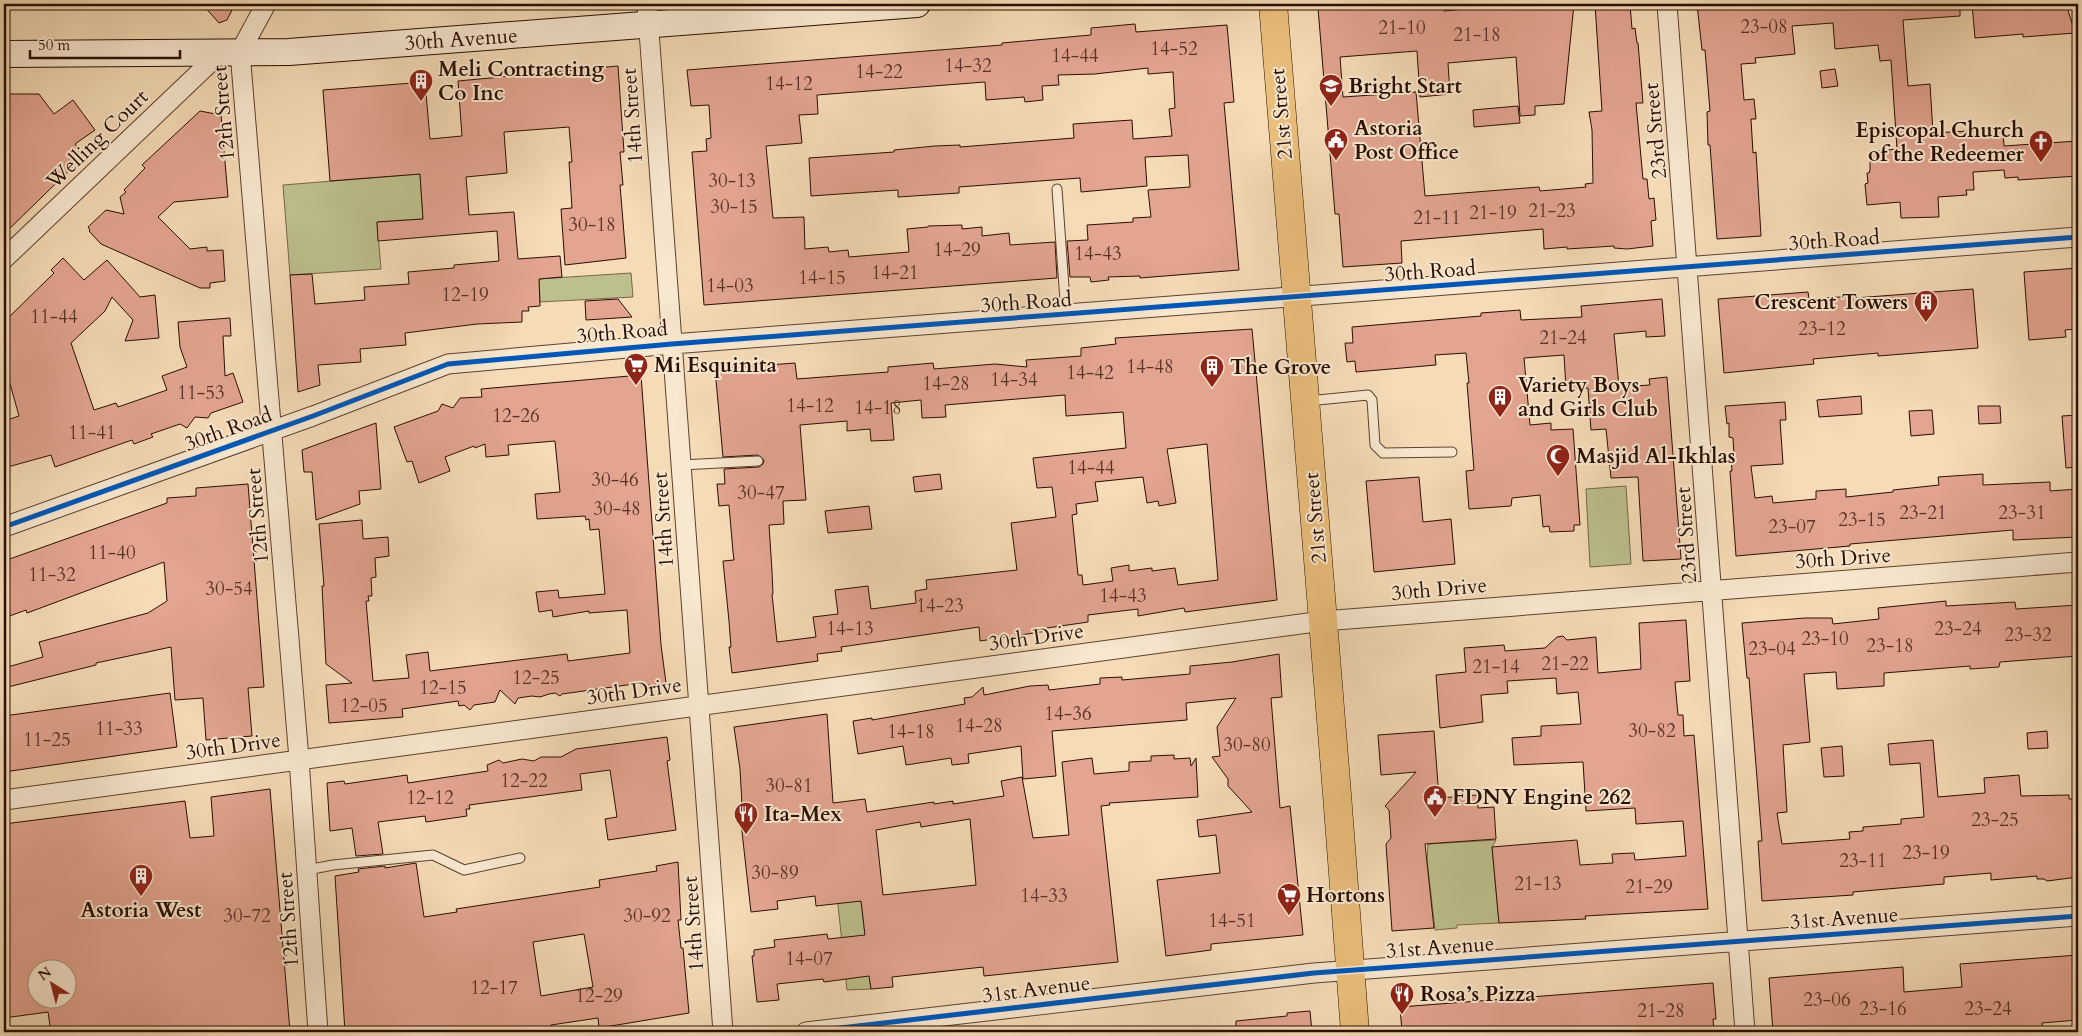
<svg xmlns="http://www.w3.org/2000/svg" width="2082" height="1036" font-family="Cardo,serif">
<style>
.green{fill:#bdc08d;stroke:#746748}
.building{fill:#e3a490;stroke:#2a0e02;fill-rule:evenodd}
.lines{fill:none;stroke-linecap:round;stroke-linejoin:round}
.lane-casing{stroke:#5d412f;stroke-width:11}
.street-casing{stroke:#5d412f;stroke-width:21}
.secondary-casing{stroke:#2a0e02;stroke-width:28}
.primary-casing{stroke:#2a0e02;stroke-width:29}
.lane{stroke:#f8e8d0;stroke-width:9}
.street{stroke:#f8e8d0;stroke-width:19}
.secondary{stroke:#f8e8d0;stroke-width:26}
.primary{stroke:#eabe7b;stroke-width:28}
.cycleway-casing{stroke:#f8e8d0;stroke-width:8}
.cycleway{stroke:#0057b8;stroke-width:5}
.labels{text-anchor:middle;stroke-width:4;stroke-linejoin:round;paint-order:stroke}
.number-label{font-size:19px;fill:#583426}
.street-label{font-size:21px;fill:#2a0e02;stroke:#f8e8d0}
.poi-label{font-size:21px;font-weight:bold;fill:#2a0e02;stroke:#f8e8d0;text-anchor:start}
</style>
<rect width="100%" height="100%" fill="#f5dbb6"/>
<filter id="stains"><feTurbulence type="fractalNoise" baseFrequency=".004" numOctaves="4"/><feColorMatrix values="0 0 0 0 .2 0 0 0 0 .09 0 0 0 0 .02 0 0 0 .5 -.17"/></filter>
<radialGradient id="worn" r=".72"><stop offset=".6" stop-color="#630" stop-opacity="0"/><stop offset="1" stop-color="#630" stop-opacity=".3"/></radialGradient>
<path class="green" d="M420,174L423,219L377,222L381,269L290,275L283,185Z
M631,273L633,297L540,302L539,279Z
M1626,486L1631,564L1590,567L1586,489Z
M1496,840L1492,847L1499,923L1457,925V928L1435,930L1427,860L1428,844Z
M856,856L871,989L847,990L833,858Z"/>
<path class="building" d="M202,4H235L227,20L219,23Z
M1371,4H1409V6L1443,4L1444,11L1512,4H1574L1564,104L1535,106V115L1520,116L1516,57L1448,63L1450,94L1420,97L1417,51L1340,57L1343,97L1416,92L1425,196L1539,187L1540,191L1586,187L1585,184L1593,183L1592,130L1589,112L1602,111L1595,4H1630L1632,29L1635,28L1637,43H1638L1643,103H1636L1643,179H1647L1649,199L1654,198L1656,220L1651,221L1653,246L1627,249L1614,248V246L1567,249V247L1544,249L1543,229L1401,241L1402,263L1343,267L1339,214H1335L1318,8Z
M1697,4H1960V16L1903,20L1908,86L1930,84L1933,133L2003,129L2004,146L2078,141V176L2018,180V177L2005,178L2004,170L1973,172L1974,190H1966L1967,195L1938,197L1939,217L1901,218L1900,202L1867,205L1865,184L1868,183L1867,173H1869L1870,170V152L1897,149L1891,60L1880,61L1878,45L1835,49L1833,23L1792,26L1795,54L1755,58L1756,63L1741,64L1744,100L1754,99L1756,119H1751L1753,153L1756,152L1761,236L1717,239L1710,145H1708L1707,112L1710,111L1705,50H1702Z
M1972,4H2066L2075,33L2023,37V34L1975,38Z
M1135,24L1136,32L1227,25L1234,102L1224,103L1239,270L1140,278V276L1108,277L1109,280L1091,282L1090,277H1070L1067,241L1088,240L1087,225L1133,222V218L1151,217L1148,190L1190,187L1188,155L1145,157L1147,186L1081,192L1080,178L959,187V193L898,197V190L811,196L809,158L894,152V150L935,146L960,145V147L1074,138L1073,124L1132,120L1133,139L1172,136L1169,109L1175,108L1173,72L1148,74V68L1095,74L1058,75L1059,85L1042,86L1043,100L1025,102L1024,97L986,100L985,82L817,95L818,114L799,115L802,143L766,146L773,218L804,217L805,249L828,247L829,252L848,250L849,257L909,252L907,229L928,227V226L962,225V229L982,227V236L1009,233L1010,245L1055,242L1057,278L704,305L692,152L707,151L706,139L711,138L709,105L691,106L687,70L1002,45V43L1091,35V28Z
M618,66L624,152H620L623,185H620L626,258L565,265L561,209L572,208L569,162H572L569,127L504,132L507,173L466,177L469,215L514,212L518,259L560,256L562,277L539,279L540,306L528,307L529,311H522V322L477,324L405,333L406,345L360,349L361,362L318,365L320,385L298,392L290,275L312,274L315,304L365,300L364,287L409,284L408,272L454,268V265L499,261L497,231L378,241L377,222L423,219L420,174L330,181L323,90L425,82L430,139L462,136L458,81Z
M1835,69L1838,86L1822,88L1820,71Z
M4,94H39L54,114L73,100L95,130L75,144L84,156L4,234Z
M1518,106L1520,123L1474,127L1473,110Z
M200,111L221,115L228,197L174,202L158,217L190,249L207,247V251L223,250L225,281L210,283V288H200L101,244L89,231L90,230L88,227L106,210L124,214L120,197L126,192L124,190L145,168L142,165Z
M63,258L84,280L107,260L140,297L155,295L159,338L125,341L133,320L112,297L105,311L71,343L94,410L116,403L118,407L167,390L162,376L187,367L180,347L178,322L230,318L231,336H223L225,376L233,373L243,402L211,413L208,418L195,417L187,428L180,424L151,434L153,437L134,444L132,440L55,467L51,455L4,468V421L19,416L9,380L4,381V322L54,273L51,270Z
M2078,268L2077,329L2065,330L2066,337L2029,340L2024,272Z
M1973,289L1978,348L1878,356V353L1813,359L1814,364L1724,373L1718,299L1808,292L1809,299L1855,296V298Z
M618,299L632,317L586,320L585,301Z
M1662,299L1665,336L1646,337V331L1614,334L1619,387L1650,385L1649,379L1667,377L1681,559L1643,561L1638,477L1611,478L1606,429L1591,430L1588,388L1566,389L1564,355L1524,358L1530,425L1551,423V430L1573,429L1580,525H1574V531L1550,532L1549,526L1543,527L1540,495L1512,498L1511,506L1469,509L1466,471L1474,470L1467,383H1469L1466,353L1435,355L1436,365L1356,372L1355,361L1347,362L1345,343H1353L1352,327L1481,316V313L1520,310L1521,320L1582,317L1581,306Z
M1252,329L1277,600L1185,612L1184,608L1138,616V609L1088,615V622L1047,628V631L980,641L979,627L841,647L842,651L817,654L818,661L732,673L729,647H731L729,621L723,561L734,560L733,552L729,505L719,506L717,484H725L724,469L759,467L763,464L764,460L758,455L723,457L715,369L795,363L797,379L888,372V367L933,363L934,369L995,364L1027,367L1026,360L1081,356V348L1116,344L1115,338ZM1065,395L1066,416L1123,412L1126,448L1033,458L1037,488L1052,487L1056,517L1011,523L1017,570L926,580L927,589L915,591L916,603L871,609L868,586L835,590L838,614L813,617L816,637L777,642L772,594H773L772,571L769,525L784,524L783,501L806,500L800,425L847,421V431L870,429L871,441L894,440L891,403L921,400L922,418L946,417L945,405ZM1207,444L1218,580L1178,585L1175,568L1152,571V568L1129,571V565L1111,568L1113,581L1083,585L1082,575H1078L1072,515L1077,514L1076,504L1098,501L1095,482L1143,477L1147,503L1158,501L1159,506L1176,503L1167,449Z
M641,375L661,645L666,683L641,686V683L562,694L560,696L555,693L549,694L540,697L532,696L518,698L515,704L500,690L495,702L474,705L470,710L464,705L459,706L458,701L402,709L403,717L329,723L326,685L352,683L326,664L322,586H324L319,524L362,520L363,539L388,537L389,556L375,558L376,577L371,578L372,596H368L369,601H366L373,681L409,678L406,655L428,652L430,671L567,654L568,661L630,653L627,610L589,613V611L553,617L552,610L539,612L536,592L558,590L559,598L605,594L599,529L590,530L589,519L586,520L585,516L537,519L535,494L560,492L555,441L508,445L509,455L486,457L485,444L475,448L474,446L445,457L450,471L419,483L412,461L407,462L394,427L438,411L442,404L453,408L460,398L482,397L481,389Z
M1861,396L1862,414L1819,417L1817,400Z
M1785,402L1786,420H1780L1783,464L1751,466L1755,498L1772,496L1773,503L1816,499V491L1846,489V497L1893,492V490L1939,485L1938,477L1983,474V485L2050,482V491L2078,489V537L2013,540V530L1850,544V546L1736,556L1730,471H1732L1731,458L1734,455L1733,438L1729,437V423L1727,424L1725,406Z
M1978,406H2000L2001,423L1979,424Z
M1932,410L1934,434L1911,436L1909,411Z
M2078,415V467L2066,468L2062,416Z
M376,423L381,489L359,491L360,504L316,520L312,472H304L302,450Z
M940,474L942,489L915,492L913,477Z
M1419,477L1423,522L1451,519L1455,564L1374,572L1366,481Z
M248,484L264,687L248,688L252,736L206,740L203,698L175,700L171,647L96,663V665L4,688V668L43,657L39,642L148,613L167,601L164,562L27,613L26,610L4,618V561L167,503V498L196,496V488Z
M869,506L872,529L828,533L825,511Z
M1946,601V606L2015,602L2016,609L2078,605V656L2000,662L1999,667L1970,669V666L1884,673V686L1837,689L1836,672L1804,674L1810,742L1783,745L1787,812L1777,813L1782,844L1850,839L1849,832L1863,831V827L1901,824V819L1924,817L1920,763L1890,765L1888,744L1933,740L1938,797L1985,793L1984,778L2019,775L2021,796L2069,795V799H2074L2078,847V877L2047,881L2044,879H2037V876L1991,880V873L1944,877V884L1853,892V895L1762,901L1758,841H1762L1749,678H1747L1742,623L1805,618H1832L1833,624L1879,619L1878,608Z
M1686,620L1690,681L1675,682L1678,715H1683L1684,736L1694,735L1708,909L1585,916L1586,919L1499,923L1492,847L1577,840L1580,865L1613,863L1612,854L1634,853L1635,860L1686,856L1683,821L1636,824L1635,808L1586,811L1583,762L1514,765L1512,738L1541,736V726L1581,724L1578,692L1557,694L1556,678L1507,681L1508,693L1481,695L1483,722L1440,728L1436,675L1466,672L1464,648L1504,645L1505,651L1545,648L1557,637L1563,636L1567,640L1596,637L1598,673L1641,669L1639,623Z
M1279,654L1282,697L1271,698L1280,808L1290,806L1303,935L1211,944V950L1166,956L1157,880L1220,873L1216,835L1199,837L1197,820L1252,812L1228,786V779L1212,757L1220,756L1217,727L1236,698L1186,703L1187,720L1052,731L1056,776L1023,779L1021,746L968,754L969,763L952,765L951,758L906,765L903,746L858,754L853,721L872,718V720L965,704L964,698L972,697L983,687L984,695L1030,686L1048,685L1049,690L1100,684V678L1122,677V680L1190,674V666L1232,662Z
M170,693L177,747L4,772V716Z
M827,714L833,803L865,799L867,812L934,802V804L953,801V804L1004,796L1001,781L1022,777L1033,838L1069,835L1062,762L1092,758L1094,774L1129,771V762L1151,761V756L1174,755V759L1190,758L1191,766L1196,758L1198,797L1109,803L1110,805L1101,806L1118,962L984,976L983,967L892,977L893,987L871,989L869,976L824,982L823,979L777,984L779,1000L757,1002L752,956H754V950L775,947L774,940L827,934L828,939L865,935L861,901L816,906L815,896L777,901L778,909L751,912L741,823H743L740,769L734,727ZM970,819L976,885L883,895L876,830L920,822L921,827Z
M1434,731L1439,798L1477,795L1478,808L1494,807L1496,839L1425,844L1434,928L1392,931L1386,844L1391,838L1389,810L1385,806L1416,772L1381,775L1378,735Z
M2047,731L2048,748L2028,749L2027,733Z
M667,737L670,760L667,761L676,830L608,840L605,819L617,817L610,770L580,774L582,790L469,805L470,809H466L467,816L426,822L425,816L378,822L383,854L356,856L352,828L330,831L327,783L344,781L345,784L407,775L408,783L488,771L487,765L499,760L503,763L522,759L534,761L541,757H561L576,749Z
M1842,746L1844,776L1824,777L1821,748Z
M270,789L290,1032H51L48,1012L4,1018V824L185,801L190,838L214,836L211,797ZM38,968H68V998H38Z
M678,862L681,920H678L681,948H683L689,1013L599,1028L598,1018L551,1025L552,1032H345L335,876L359,872L358,869L385,866V868L416,863L424,917L457,912L456,909L600,887L599,880L657,871L656,866ZM584,934L593,987L541,996L533,942Z
M2078,955V1020L2042,1023L2043,1032H1773L1769,978L1903,967L1904,992L1962,987L1960,964Z
M1713,983L1716,1019H1713L1714,1032H1402L1400,1007Z
M1310,1011L1312,1032H1236V1021L1287,1016V1013Z"/>
<g class="lines">
<defs>
<path id="lane" d="M1057,189L1066,315
M1308,401L1368,395L1372,400L1375,445L1383,453L1452,452
M681,465L758,461
M307,870L333,865L433,855L464,870L520,858"/>
<path id="street" d="M266,4L240,52L299,759L318,1032
M647,4L723,1032
M1667,4L1745,1032
M4,259L221,52
M4,527L313,416L448,364L672,344L2078,237
M4,800L1323,621L2078,562
M806,1032L1314,973L2078,916"/>
<path id="secondary" d="M4,54L289,52L917,4"/>
<path id="primary" d="M1273,4L1337,794L1355,1032"/>
</defs>
<use href="#lane" class="lane-casing"/>
<use href="#street" class="street-casing"/>
<use href="#secondary" class="secondary-casing"/>
<use href="#primary" class="primary-casing"/>
<use href="#lane" class="lane"/>
<use href="#street" class="street"/>
<use href="#secondary" class="secondary"/>
<use href="#primary" class="primary"/>
<defs>
<path id="cycleway" d="M4,527L313,416L448,364L672,344L2078,237
M806,1032L1314,973L2078,916"/>
</defs>
<use href="#cycleway" class="cycleway-casing"/>
<use href="#cycleway" class="cycleway"/>
</g>
<defs>
<symbol id="building-pin" viewBox="-11 -11 22 30"><path d="M0 17L-7.5 6A9.5 9.5 0 1 1 7.5 6Z" fill="#8f2418" stroke="#f8e8d0"/><path d="M-4-6H4V6H1V3H-1V6H-4ZM-2.5-4.3h1.7v1.8h-1.7ZM.8-4.3h1.7v1.8H.8ZM-2.5-1h1.7V.8h-1.7ZM.8-1h1.7V.8H.8Z" fill="#fff"/></symbol>
<symbol id="school-pin" viewBox="-11 -11 22 30"><path d="M0 17L-7.5 6A9.5 9.5 0 1 1 7.5 6Z" fill="#8f2418" stroke="#f8e8d0"/><path d="M0-5L7-2L0 1L-7-2ZM-4 1L0 2.5L4 1V4Q0 6-4 4Z" fill="#fff"/></symbol>
<symbol id="civic-pin" viewBox="-11 -11 22 30"><path d="M0 17L-7.5 6A9.5 9.5 0 1 1 7.5 6Z" fill="#8f2418" stroke="#f8e8d0"/><path d="M-.6-6.5H3V-4.5H.6V-3L4-1V1h2V6H-6V1h2V-1L-.6-3ZM-1.2 2.5V6h2.4V2.5Z" fill="#fff"/></symbol>
<symbol id="church-pin" viewBox="-11 -11 22 30"><path d="M0 17L-7.5 6A9.5 9.5 0 1 1 7.5 6Z" fill="#8f2418" stroke="#f8e8d0"/><path d="M-1.2-6h2.4v3.5h3.3v2.4h-3.3V6h-2.4V-.1h-3.3v-2.4h3.3Z" fill="#fff"/></symbol>
<symbol id="supermarket-pin" viewBox="-11 -11 22 30"><path d="M0 17L-7.5 6A9.5 9.5 0 1 1 7.5 6Z" fill="#8f2418" stroke="#f8e8d0"/><path d="M-6-5.5h2.5l.6 2H6L4.5 2H-2.5L-4.4-4H-6ZM-1.5 3.2a1.3 1.3 0 1 0 .1 0ZM3 3.2a1.3 1.3 0 1 0 .1 0Z" fill="#fff"/></symbol>
<symbol id="mosque-pin" viewBox="-11 -11 22 30"><path d="M0 17L-7.5 6A9.5 9.5 0 1 1 7.5 6Z" fill="#8f2418" stroke="#f8e8d0"/><path d="M3.5-4.9A6 6 0 1 0 3.5 4.9A5 5 0 1 1 3.5-4.9Z" fill="#fff"/></symbol>
<symbol id="restaurant-pin" viewBox="-11 -11 22 30"><path d="M0 17L-7.5 6A9.5 9.5 0 1 1 7.5 6Z" fill="#8f2418" stroke="#f8e8d0"/><path d="M-5-6h1v4h1v-4h1v4h1v-4h1v5L-1.5 .5V6h-2V.5L-5-1ZM5-6V6H3V1.5H1.5Q1.5-4 5-6Z" fill="#fff"/></symbol>
</defs>
<g fill-rule="evenodd">
<use href="#building-pin" x="407" y="67" width="28" height="38"/>
<use href="#school-pin" x="1317" y="72" width="28" height="38"/>
<use href="#civic-pin" x="1322" y="126" width="28" height="38"/>
<use href="#church-pin" x="2027" y="128" width="28" height="38"/>
<use href="#building-pin" x="1912" y="288" width="28" height="38"/>
<use href="#supermarket-pin" x="622" y="351" width="28" height="38"/>
<use href="#building-pin" x="1198" y="353" width="28" height="38"/>
<use href="#building-pin" x="1486" y="383" width="28" height="38"/>
<use href="#mosque-pin" x="1544" y="442" width="28" height="38"/>
<use href="#civic-pin" x="1421" y="783" width="28" height="38"/>
<use href="#restaurant-pin" x="732" y="800" width="28" height="38"/>
<use href="#building-pin" x="127" y="862" width="28" height="38"/>
<use href="#supermarket-pin" x="1275" y="881" width="28" height="38"/>
<use href="#restaurant-pin" x="1388" y="980" width="28" height="38"/>
</g>
<g class="labels">
<g class="number-label">
<text x="1764" y="33">23-08</text>
<text x="1402" y="34">21-10</text>
<text x="1477" y="41">21-18</text>
<text x="1174" y="55">14-52</text>
<text x="1075" y="62">14-44</text>
<text x="968" y="72">14-32</text>
<text x="879" y="78">14-22</text>
<text x="789" y="90">14-12</text>
<text x="732" y="187">30-13</text>
<text x="734" y="213">30-15</text>
<text x="1552" y="217">21-23</text>
<text x="1493" y="219">21-19</text>
<text x="1437" y="224">21-11</text>
<text x="592" y="231">30-18</text>
<text x="957" y="256">14-29</text>
<text x="1098" y="260">14-43</text>
<text x="895" y="279">14-21</text>
<text x="822" y="284">14-15</text>
<text x="730" y="292">14-03</text>
<text x="465" y="301">12-19</text>
<text x="54" y="323">11-44</text>
<text x="1822" y="335">23-12</text>
<text x="1563" y="344">21-24</text>
<text x="1150" y="373">14-48</text>
<text x="1090" y="379">14-42</text>
<text x="1014" y="386">14-34</text>
<text x="946" y="390">14-28</text>
<text x="201" y="399">11-53</text>
<text x="810" y="412">14-12</text>
<text x="878" y="414">14-18</text>
<text x="516" y="422">12-26</text>
<text x="92" y="439">11-41</text>
<text x="1091" y="474">14-44</text>
<text x="615" y="486">30-46</text>
<text x="761" y="499">30-47</text>
<text x="617" y="515">30-48</text>
<text x="1923" y="519">23-21</text>
<text x="2022" y="519">23-31</text>
<text x="1862" y="526">23-15</text>
<text x="1792" y="533">23-07</text>
<text x="112" y="559">11-40</text>
<text x="52" y="581">11-32</text>
<text x="229" y="595">30-54</text>
<text x="1123" y="602">14-43</text>
<text x="940" y="612">14-23</text>
<text x="850" y="635">14-13</text>
<text x="1958" y="635">23-24</text>
<text x="2028" y="641">23-32</text>
<text x="1825" y="645">23-10</text>
<text x="1890" y="652">23-18</text>
<text x="1772" y="655">23-04</text>
<text x="1565" y="670">21-22</text>
<text x="1496" y="673">21-14</text>
<text x="536" y="684">12-25</text>
<text x="443" y="694">12-15</text>
<text x="364" y="712">12-05</text>
<text x="1068" y="720">14-36</text>
<text x="979" y="732">14-28</text>
<text x="119" y="735">11-33</text>
<text x="1652" y="737">30-82</text>
<text x="911" y="738">14-18</text>
<text x="47" y="746">11-25</text>
<text x="1247" y="751">30-80</text>
<text x="524" y="787">12-22</text>
<text x="789" y="792">30-81</text>
<text x="430" y="804">12-12</text>
<text x="1995" y="826">23-25</text>
<text x="1926" y="859">23-19</text>
<text x="1863" y="867">23-11</text>
<text x="775" y="879">30-89</text>
<text x="1538" y="890">21-13</text>
<text x="1649" y="893">21-29</text>
<text x="1044" y="902">14-33</text>
<text x="247" y="922">30-72</text>
<text x="647" y="922">30-92</text>
<text x="1232" y="927">14-51</text>
<text x="809" y="965">14-07</text>
<text x="494" y="994">12-17</text>
<text x="599" y="1002">12-29</text>
<text x="1827" y="1006">23-06</text>
<text x="1883" y="1015">23-16</text>
<text x="1988" y="1015">23-24</text>
<text x="1661" y="1017">21-28</text>
</g>
<g class="street-label">
<text transform="translate(461 39) rotate(-4)" y="7">30th Avenue</text>
<text transform="translate(223 113) rotate(-95)" y="7">12th Street</text>
<text transform="translate(1281 114) rotate(-95)" y="7">21st Street</text>
<text transform="translate(632 116) rotate(-94)" y="7">14th Street</text>
<text transform="translate(1655 131) rotate(-95)" y="7">23rd Street</text>
<text transform="translate(97 139) rotate(-44)" y="7">Welling Court</text>
<text transform="translate(1834 240) rotate(-4)" y="7">30th Road</text>
<text transform="translate(1430 271) rotate(-4)" y="7">30th Road</text>
<text transform="translate(1026 302) rotate(-4)" y="7">30th Road</text>
<text transform="translate(622 332) rotate(-5)" y="7">30th Road</text>
<text transform="translate(228 429) rotate(-20)" y="7">30th Road</text>
<text transform="translate(257 516) rotate(-95)" y="7">12th Street</text>
<text transform="translate(1315 518) rotate(-95)" y="7">21st Street</text>
<text transform="translate(663 520) rotate(-94)" y="7">14th Street</text>
<text transform="translate(1686 535) rotate(-94)" y="7">23rd Street</text>
<text transform="translate(1843 558) rotate(-4)" y="7">30th Drive</text>
<text transform="translate(1439 589) rotate(-5)" y="7">30th Drive</text>
<text transform="translate(1036 637) rotate(-8)" y="7">30th Drive</text>
<text transform="translate(634 691) rotate(-8)" y="7">30th Drive</text>
<text transform="translate(233 746) rotate(-8)" y="7">30th Drive</text>
<text transform="translate(1844 918) rotate(-4)" y="7">31st Avenue</text>
<text transform="translate(288 920) rotate(-94)" y="7">12th Street</text>
<text transform="translate(693 924) rotate(-94)" y="7">14th Street</text>
<text transform="translate(1440 947) rotate(-4)" y="7">31st Avenue</text>
<text transform="translate(1036 989) rotate(-7)" y="7">31st Avenue</text>
</g>
<g class="poi-label">
<text x="438" y="76">Meli Contracting<tspan x="438" dy="24">Co Inc</tspan></text>
<text x="1348" y="93">Bright Start</text>
<text x="1354" y="135">Astoria<tspan x="1354" dy="24">Post Office</tspan></text>
<text x="2024" y="137" text-anchor="end">Episcopal Church<tspan x="2024" dy="24">of the Redeemer</tspan></text>
<text x="1908" y="309" text-anchor="end">Crescent Towers</text>
<text x="654" y="372">Mi Esquinita</text>
<text x="1230" y="374">The Grove</text>
<text x="1518" y="392">Variety Boys<tspan x="1518" dy="24">and Girls Club</tspan></text>
<text x="1576" y="463">Masjid Al-Ikhlas</text>
<text x="1452" y="804">FDNY Engine 262</text>
<text x="764" y="821">Ita-Mex</text>
<text x="1306" y="902">Hortons</text>
<text x="141" y="917" text-anchor="middle">Astoria West</text>
<text x="1420" y="1001">Rosa’s Pizza</text>
</g>
</g>
<rect width="2082" height="1036" fill="none" stroke="#f5dbb6" stroke-width="20"/>
<rect x="5" y="5" width="2072" height="1026" fill="none" stroke="#2a0e02" stroke-width="2.5"/>
<rect x="10" y="10" width="2062" height="1016" fill="none" stroke="#2a0e02"/>
<g transform="translate(52 984) rotate(324)"><circle r="24" fill="#f8e8d0" stroke="#a6917e"/>
<path d="M0-4L9 19L0 12L-9 19Z" fill="#8f2418"/>
<text y="-8" font-size="14" font-weight="bold" text-anchor="middle" fill="#2a0e02">N</text>
</g>
<path d="M30 50v8h150v-8" fill="none" stroke="#2a0e02" stroke-width="2.5"/>
<text x="38" y="50" font-size="15" fill="#2a0e02" stroke="#f8e8d0" stroke-width="4" paint-order="stroke">50 m</text>
<rect width="100%" height="100%" filter="url(#stains)"/>
<rect width="100%" height="100%" fill="url(#worn)"/>
</svg>
